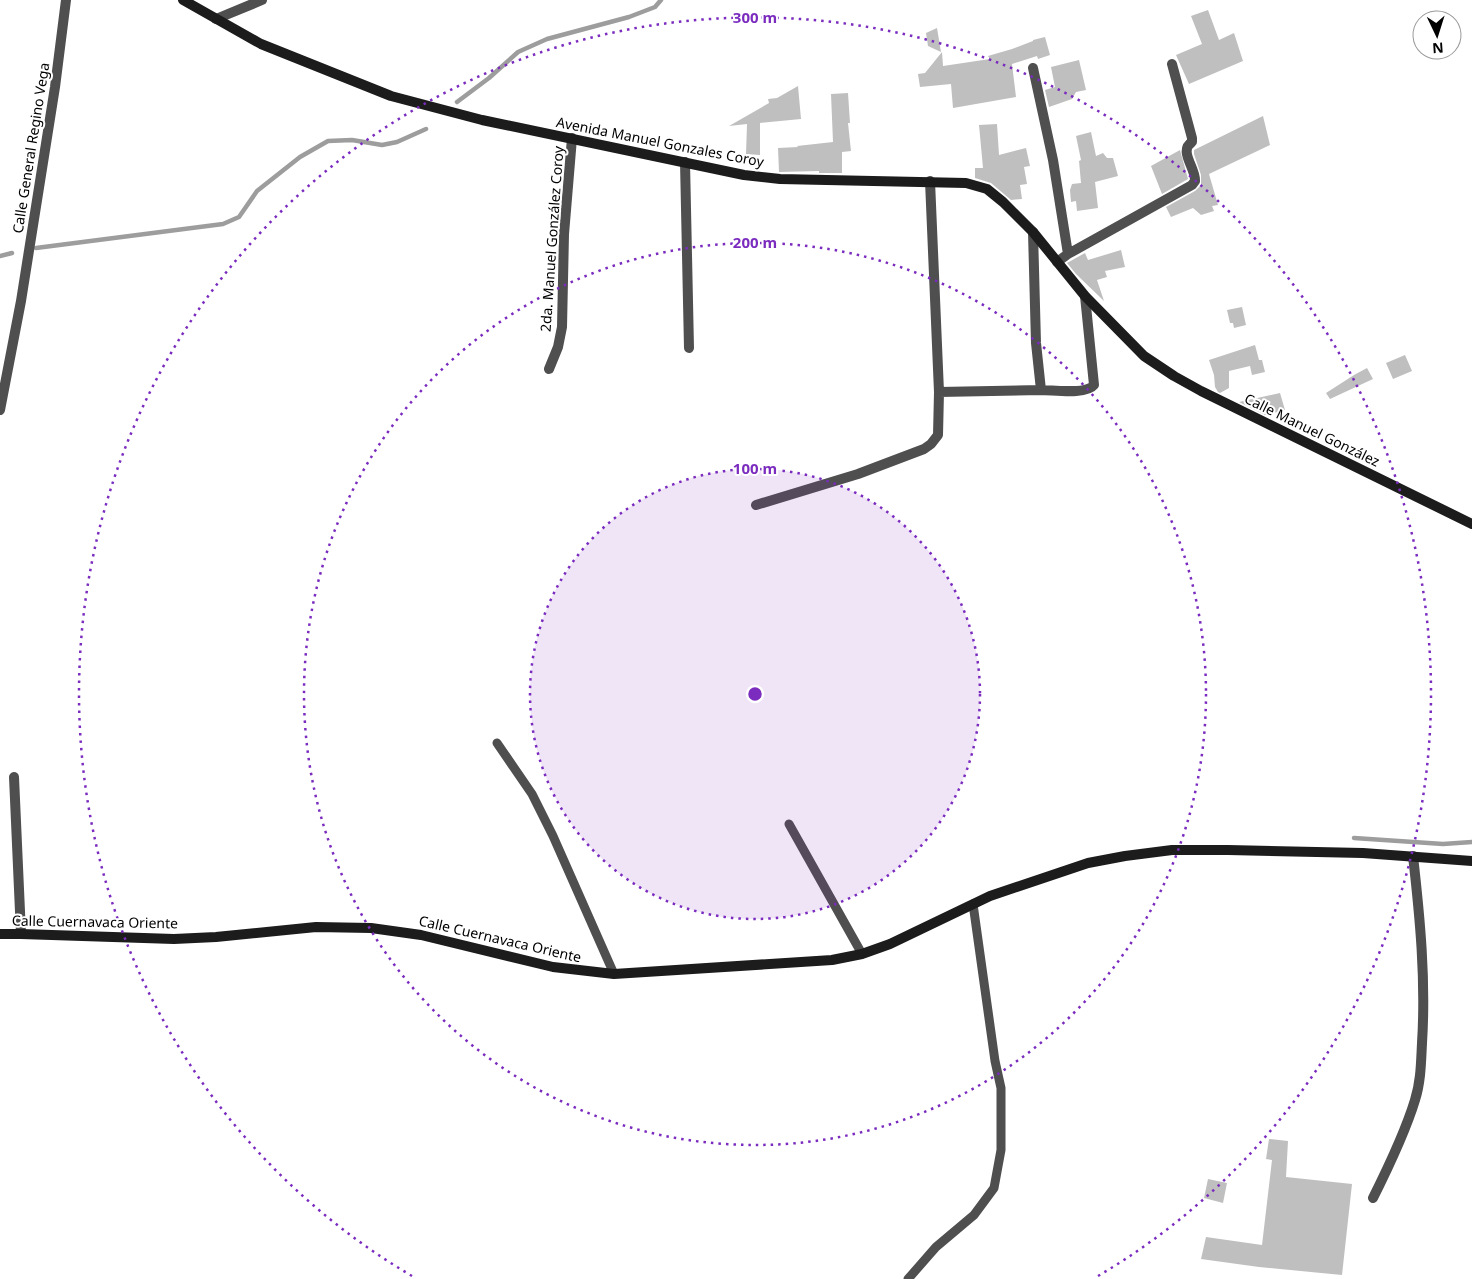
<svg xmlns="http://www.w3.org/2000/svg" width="1472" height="1279" font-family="'Noto Sans',sans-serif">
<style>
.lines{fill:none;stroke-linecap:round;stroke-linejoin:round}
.stream{stroke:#9d9d9d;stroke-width:4.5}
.building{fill:#bfbfbf}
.service{stroke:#4f4f4f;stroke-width:9}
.minor{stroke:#4f4f4f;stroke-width:10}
.secondary{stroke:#1c1c1c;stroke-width:10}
.ring{fill:none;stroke:#7b2cbf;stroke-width:2.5;stroke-dasharray:2.5 5}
.labels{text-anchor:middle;stroke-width:4;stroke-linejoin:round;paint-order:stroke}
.street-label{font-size:14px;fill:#000;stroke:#fff}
.centre{fill:#7b2cbf;stroke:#fff;stroke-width:2.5}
.ring-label{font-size:15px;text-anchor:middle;font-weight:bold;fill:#7b2cbf;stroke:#fff;stroke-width:4;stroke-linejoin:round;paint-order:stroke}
</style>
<rect width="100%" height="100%" fill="#fff"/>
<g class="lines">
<path class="stream" d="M457,102L489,78L518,52L547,39L629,17L655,7L661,0
M36,248L223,224L239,217L257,191L300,157L328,141L352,140L382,145L397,142L426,129
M0,256L12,253
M1354,838L1443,844L1472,842"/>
</g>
<path class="building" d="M1208,10L1219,40L1234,33L1243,61L1189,84L1176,55L1202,44L1191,16Z
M937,28L941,52L928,46L926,33Z
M1045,37L1050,55L1038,59L1037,56L1012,64L1016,97L953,108L951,84L920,87L918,74L925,73L942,52L943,66L990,59L988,56L1012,49L1033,41V40Z
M1079,60L1086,90L1076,92L1072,99L1049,107L1045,90L1055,87L1051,67Z
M798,86L801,119L760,123V155L746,154L747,124L729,126L769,103L768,99L777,98Z
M848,93L850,123H848L851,151L842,152V173H819V171L779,172L778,148L798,147L797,146L833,142L831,94Z
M1263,116L1270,145L1209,174L1218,205L1212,206L1214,211L1201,215L1193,208L1171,217L1166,207L1195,191L1201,185V175L1194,154V150Z
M997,124L999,155L1026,148L1030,166L1024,167L1027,184L1020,185L1022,199L1011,200L991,183L975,178V168H983L979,125Z
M1091,132L1096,156L1103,153L1107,158H1113L1118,176L1095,182L1098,208L1077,211L1076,201L1071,202L1070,190L1072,184L1081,183L1079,161L1081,160L1076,136Z
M1180,150L1188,179L1162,194L1151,166Z
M1121,250L1125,267L1105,271L1107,277L1097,280L1104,301L1076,274L1067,263L1085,253L1088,260Z
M1242,307L1246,325L1234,328L1233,323H1230L1227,310Z
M1255,345L1259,360H1262L1265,372L1252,375L1250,366L1229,371V388L1220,393L1218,392L1215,387L1214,375L1209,360Z
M1405,355L1412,371L1393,379L1386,363Z
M1367,368L1373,379L1330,399L1326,393L1354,375Z
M1280,393L1285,410L1265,415L1239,402Z
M1269,1139L1288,1141L1286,1177L1352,1184L1342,1275L1259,1267L1201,1259L1206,1237L1262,1245L1272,1160L1266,1159Z
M1208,1179L1227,1183L1223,1203L1204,1198Z"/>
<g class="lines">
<path class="service" d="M497,743L532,794L553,836L614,974
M789,824L862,954
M908,1279L936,1247L974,1215L994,1188L1001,1150V1088L995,1061L973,904"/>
<path class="minor" d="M216,19L262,0
M1033,68L1053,160L1068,254
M685,162L689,348
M1033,232L1036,343L1041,390C1054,390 1086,395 1094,385L1085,296
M1057,262L1068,254L1192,185L1195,181C1196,168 1178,151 1192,142V138L1172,64
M549,369L558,347L562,327L564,234L572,138
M939,392L1041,390
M0,410L21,301L55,87L66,0
M756,505L858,474L924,449L931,444L938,435L939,392L930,181
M14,777L21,934
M1373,1198C1389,1166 1405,1133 1415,1100C1421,1081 1421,1062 1422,1043C1426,980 1420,918 1413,856"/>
<path class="secondary" d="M183,0L261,44L391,96L482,120L744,175L780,179L966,183L987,189L1003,202L1033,232L1085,296L1144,356L1174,376L1201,391L1472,524
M0,934H21L174,939L216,937L316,927L371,928L421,935L553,967L614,974L832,960L862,954L890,944L990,896L1088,863L1125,856L1172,850H1228L1363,853L1472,861"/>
</g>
<circle cx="755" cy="694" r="225" fill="#7b2cbf" fill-opacity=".12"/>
<g class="ring">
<circle cx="755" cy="694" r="225"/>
<circle cx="755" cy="694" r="451"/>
<path d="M412 1276A676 676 0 1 1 1098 1276"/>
</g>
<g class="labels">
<g class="street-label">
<text transform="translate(660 142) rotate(11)" y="5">Avenida Manuel Gonzales Coroy</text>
<text transform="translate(31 148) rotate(-81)" y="5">Calle General Regino Vega</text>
<text transform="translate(552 239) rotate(-86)" y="5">2da. Manuel González Coroy</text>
<text transform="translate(1312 430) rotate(26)" y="5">Calle Manuel González</text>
<text transform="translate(95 922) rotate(1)" y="5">Calle Cuernavaca Oriente</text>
<text transform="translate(500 939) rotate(13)" y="5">Calle Cuernavaca Oriente</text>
</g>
</g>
<circle cx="755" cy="694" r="8" class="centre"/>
<g class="ring-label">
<text x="755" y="23">300 m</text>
<text x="755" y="248">200 m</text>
<text x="755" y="474">100 m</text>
</g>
<g transform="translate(1437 35) rotate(176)"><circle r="24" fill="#ffffff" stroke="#999999"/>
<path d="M0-4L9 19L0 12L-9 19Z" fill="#000000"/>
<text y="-8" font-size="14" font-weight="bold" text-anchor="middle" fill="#000000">N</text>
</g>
</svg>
